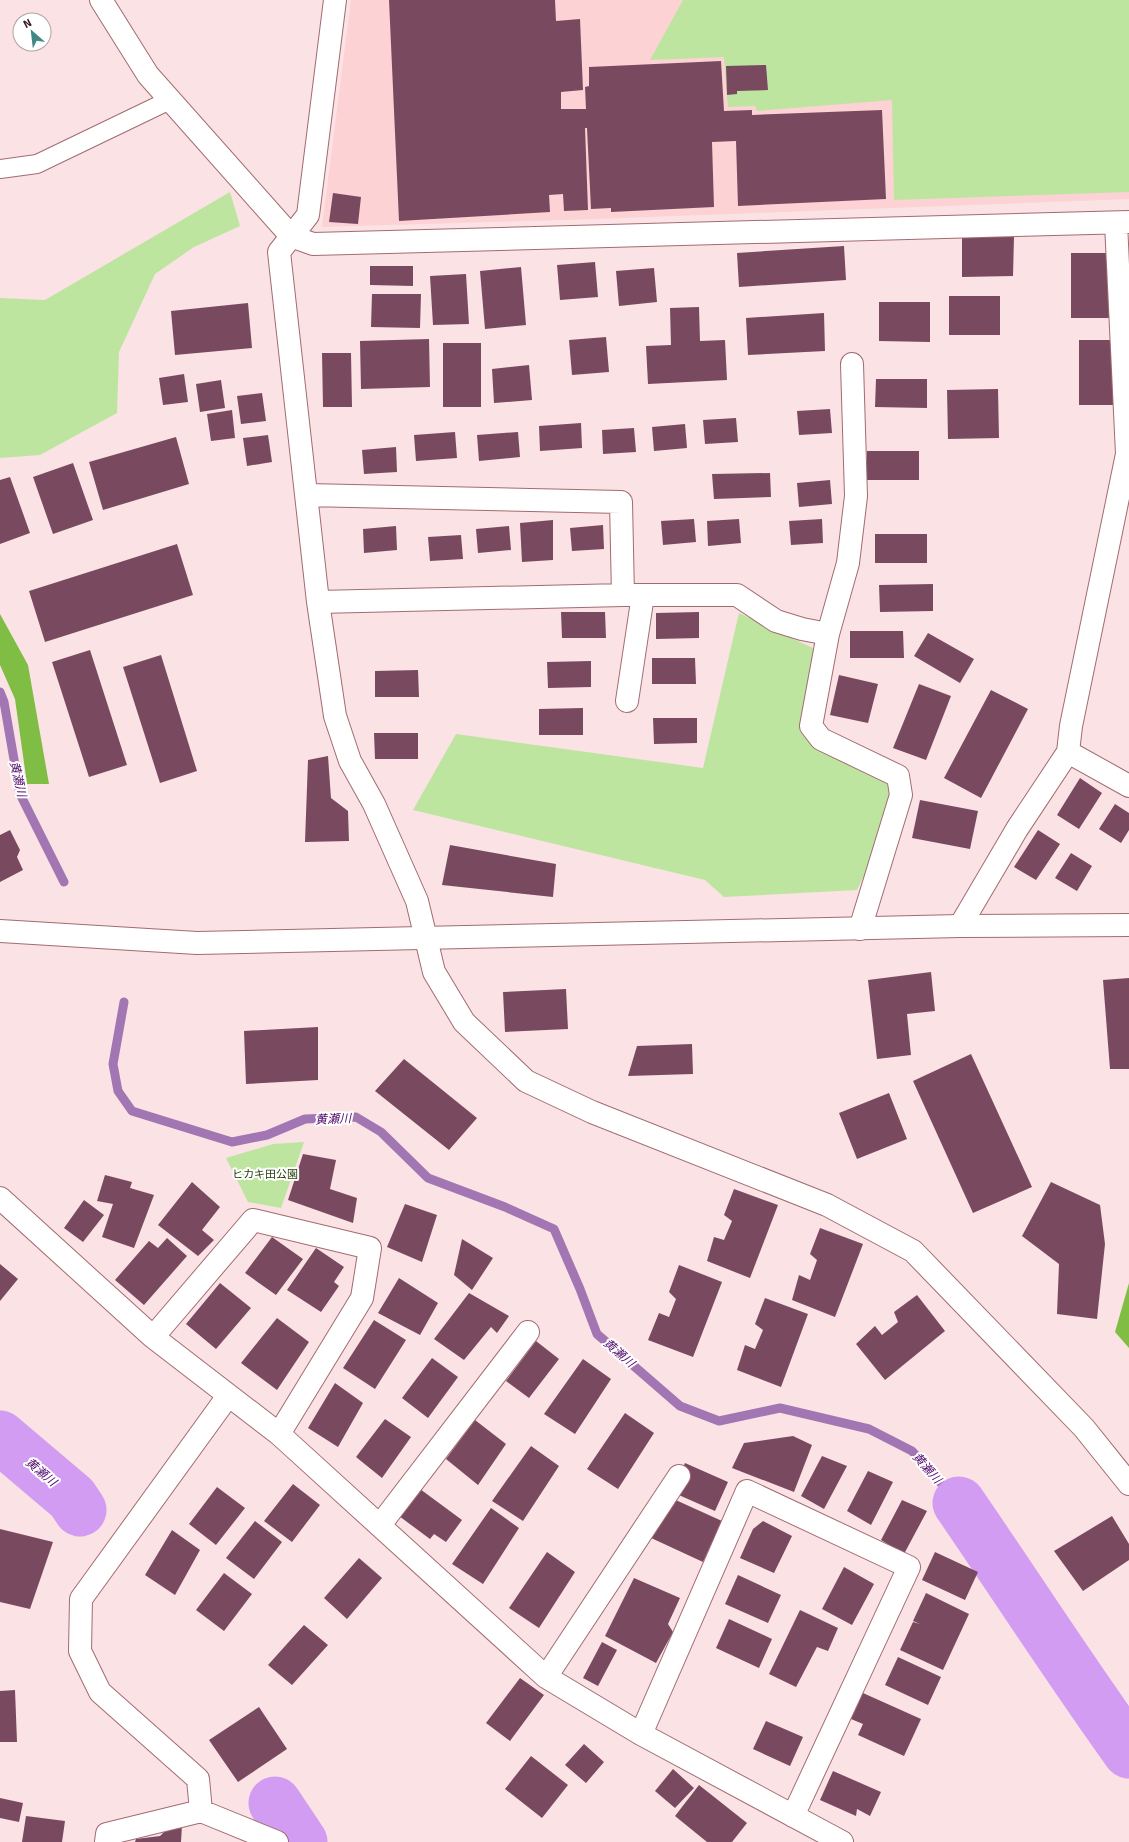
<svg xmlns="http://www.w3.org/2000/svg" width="1129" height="1842" font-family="Signika,'Noto Sans JP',sans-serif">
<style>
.built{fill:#fcd2d5}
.green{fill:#bde5a0}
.forest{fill:#7fbd44}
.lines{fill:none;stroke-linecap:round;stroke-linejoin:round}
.stream{stroke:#a276b3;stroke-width:9}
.river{stroke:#d29cf3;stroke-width:53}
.building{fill:#794a5f}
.service-casing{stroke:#a26b71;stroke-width:20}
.minor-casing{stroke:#a26b71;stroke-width:24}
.tertiary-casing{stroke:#a26b71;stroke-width:24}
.service{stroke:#fff;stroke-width:18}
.minor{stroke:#fff;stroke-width:22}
.tertiary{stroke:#fff;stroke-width:22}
.labels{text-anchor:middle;stroke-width:4;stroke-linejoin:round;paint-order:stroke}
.park-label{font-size:11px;fill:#263e0e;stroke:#fff}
.water-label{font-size:12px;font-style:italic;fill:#50086d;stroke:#fff}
</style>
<rect width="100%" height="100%" fill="#fbe2e4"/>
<path class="built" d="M351,0H1129V199L596,219L322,227Z"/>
<path class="green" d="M683,0H1129V192L894,200L892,100L757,111L755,106L728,107L724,57L650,60Z
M230,192L240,226L194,247L155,274L119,352L117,413L40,455L0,458V298L45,300Z
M739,613L817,650L821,739L893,781L898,806L857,890L724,897L705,880L413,810L456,734L703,768Z
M304,1142L281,1208L248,1202L226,1158L273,1144Z"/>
<path class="forest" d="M0,614L28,665L49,784H27L15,699L0,665Z
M1129,1283V1348L1115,1332Z"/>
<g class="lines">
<path class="stream" d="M0,692L4,702L20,794L64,882
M124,1002L113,1064L118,1091L132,1111L232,1142L267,1135L305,1119L356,1117L381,1132L428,1178L505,1207L554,1229L580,1289L597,1334L680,1406L719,1421L780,1408L869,1429L912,1451L959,1503"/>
<path class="river" d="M0,1437L72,1498L80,1510
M959,1503C1016,1586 1070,1670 1129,1752
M275,1803L301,1842"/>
</g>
<path class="building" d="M389,0H555L556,21L580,19L583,90L561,92V109H586L585,87L589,86V67L721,61L724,111L752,110V115L882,110L886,199L738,206L736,141L712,142L714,207L611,212V208L591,209L587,128H585L588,210L564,211L563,194L549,195L550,212L399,221Z
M766,65L768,90L737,91V94L727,95L726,66Z
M333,193L361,197L358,224L329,222Z
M962,237H1014L1013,276L962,277Z
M844,246L846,280L739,287L737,253Z
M1071,253H1109V318H1071Z
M595,262L598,297L560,300L557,265Z
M370,266H413V286L370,285Z
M521,267L526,325L485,329L480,271Z
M654,268L657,302L619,306L616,271Z
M466,274L469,324L433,325L430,276Z
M372,294H421L420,328L371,327Z
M949,296H1000V335H949Z
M879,302H930V342L879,341Z
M248,303L252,348L175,355L171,311Z
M699,307L700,341L725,340L727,380L648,384L646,346L671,345L670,308Z
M824,313L825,351L748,355L746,318Z
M606,337L609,372L572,375L569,340Z
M429,339L430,387L361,389L360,341Z
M1079,340H1117L1116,405H1079Z
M443,343H481V407H443Z
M322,353H351L352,407H323Z
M529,365L532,400L494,403L492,369Z
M184,374L188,402L163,405L159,378Z
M876,379H927V408L875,407Z
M221,380L225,408L200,412L196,384Z
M998,389L999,438L948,439L947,390Z
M262,393L266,421L241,424L237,396Z
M830,409L832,433L799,435L797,411Z
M232,410L235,438L211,441L207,414Z
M736,418L738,442L705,444L703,420Z
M581,423L582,448L540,451L539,426Z
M685,424L687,448L654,451L652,427Z
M634,428L636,452L603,454L602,430Z
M455,432L457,458L416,461L414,435Z
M518,432L520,457L479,461L477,435Z
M268,435L272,462L247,466L243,438Z
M176,437L189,484L103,510L89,462Z
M396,447L397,472L364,474L362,450Z
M867,451H919V480H867Z
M73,463L93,520L53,534L33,477Z
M770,473L771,497L714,499L712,474Z
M10,477L30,533L0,544V480Z
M830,480L832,504L799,507L797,483Z
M694,519L696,542L663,545L661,521Z
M739,519L741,543L708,546L707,521Z
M822,519L823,543L791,545L789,521Z
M553,520V560L522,562L520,523Z
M603,525L604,549L572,551L570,528Z
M396,526L397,550L364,553L363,529Z
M509,526L511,550L478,553L476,529Z
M875,534H927V563H875Z
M461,535L463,559L430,561L428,537Z
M177,544L193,595L45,642L29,591Z
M933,584V611L880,612L879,585Z
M561,612H605L606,638H562Z
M699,612V638L656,639V613Z
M850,631H903L904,658H850Z
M928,633L974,659L960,683L914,656Z
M90,650L127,765L89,777L52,662Z
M161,655L197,771L160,783L123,667Z
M652,658H695L696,684H652Z
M591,661V687L548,688L547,662Z
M418,670L419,697H375V671Z
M839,675L878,684L868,723L830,715Z
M919,684L951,696L926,760L893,748Z
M991,690L1028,709L981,798L944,778Z
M583,708V735H539V709Z
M653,718H697V743L654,744Z
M374,733H418V759H375Z
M328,756L331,798L348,811L349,841L305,842L308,760Z
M1080,778L1102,793L1079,829L1057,815Z
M920,800L978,811L970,849L912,838Z
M1115,804L1129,813V830L1121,843L1099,829Z
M10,830L20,850L17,857L23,870L0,882V835Z
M1038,830L1060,844L1036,880L1014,867Z
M450,845L556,864L553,897L442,885Z
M1071,853L1092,866L1077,891L1055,878Z
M931,972L935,1011L907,1014L911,1055L877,1059L868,980Z
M1129,978V1069H1110L1103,980Z
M566,989L568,1029L505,1032L503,992Z
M318,1027V1080L246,1084L244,1031Z
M692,1044L693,1074L628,1076L637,1046Z
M971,1054L1032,1187L973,1213L913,1081Z
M404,1059L477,1118L449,1150L375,1091Z
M889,1093L907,1139L857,1159L839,1113Z
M303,1154L336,1160L330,1189L357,1198L353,1223L288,1200Z
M105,1175L132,1182L130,1188L154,1195L134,1248L102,1237L113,1204L97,1201Z
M192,1182L220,1207L202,1230L214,1240L198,1256L158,1225Z
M1051,1182L1100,1205L1105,1244L1097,1319L1057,1314L1059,1264L1022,1236Z
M734,1189L778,1205L750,1278L707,1261L714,1237L724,1240L732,1221L724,1215Z
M84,1200L104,1215L83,1242L64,1228Z
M405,1204L437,1215L422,1262L387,1247Z
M820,1228L863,1244L835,1317L792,1300L799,1275L810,1280L817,1260L810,1254Z
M272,1237L303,1259L276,1295L245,1273Z
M167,1238L187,1256L144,1305L115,1280L149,1241L158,1248Z
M462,1239L493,1258L472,1290L454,1275Z
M316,1248L344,1267L334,1282L339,1286L321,1312L287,1290Z
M0,1264L18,1279L0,1301Z
M679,1265L722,1282L693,1357L648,1340L659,1313L669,1317L676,1299L669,1292Z
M399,1278L438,1303L420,1335L378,1313Z
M220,1283L251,1308L216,1349L186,1324Z
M469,1293L509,1316L497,1333L491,1327L464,1360L434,1339Z
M917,1295L945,1331L885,1380L856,1344L875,1326L882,1335L898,1322L894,1312Z
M765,1298L808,1314L781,1387L737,1370L745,1345L755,1349L763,1330L755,1324Z
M277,1318L309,1342L277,1390L241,1363Z
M374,1320L406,1340L375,1389L343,1368Z
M536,1341L559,1359L529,1398L506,1381Z
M432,1358L458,1377L428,1418L402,1398Z
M583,1359L611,1379L575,1434L544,1414Z
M335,1383L363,1403L338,1447L308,1428Z
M625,1413L654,1433L618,1489L587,1469Z
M385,1419L411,1437L382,1478L356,1457Z
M475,1420L506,1444L478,1485L446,1459Z
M793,1436L812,1445L794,1492L732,1468L744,1443Z
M531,1446L559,1466L523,1521L492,1501Z
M822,1456L847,1466L824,1509L801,1496Z
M685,1463L728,1482L715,1511L672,1492Z
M868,1471L893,1482L871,1525L847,1511Z
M293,1484L320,1505L292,1542L264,1521Z
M217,1487L245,1508L216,1545L189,1524Z
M420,1489L462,1520L446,1542L434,1534L430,1539L399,1516Z
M669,1497L722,1521L703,1562L649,1537Z
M902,1500L927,1511L904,1554L881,1540Z
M491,1508L519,1528L483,1584L452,1564Z
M1112,1516L1129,1544V1560L1083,1591L1054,1551Z
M255,1521L282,1542L254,1579L226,1558Z
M763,1521L792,1536L774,1573L740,1558L753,1529Z
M0,1529L53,1542L30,1609L0,1602Z
M172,1530L200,1550L175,1595L145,1575Z
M547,1552L575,1572L539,1628L509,1608Z
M935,1552L978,1572L965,1600L922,1580Z
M359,1558L382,1578L347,1619L324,1598Z
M844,1567L874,1584L852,1625L822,1609Z
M224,1573L252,1594L224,1631L196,1610Z
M738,1575L781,1595L768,1623L725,1604Z
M634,1578L680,1598L668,1624L673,1632L656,1663L605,1636Z
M926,1593L969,1614L943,1670L900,1650L913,1622L920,1624L913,1621Z
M800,1610L838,1628L828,1651L817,1647L796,1687L769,1674Z
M729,1619L772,1639L759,1668L716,1648Z
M304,1625L328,1645L292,1685L268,1665Z
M602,1642L617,1650L598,1686L583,1678Z
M898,1657L941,1677L928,1705L885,1685Z
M520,1678L544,1695L510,1741L486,1723Z
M15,1690L17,1742H0V1691Z
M863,1693L921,1719L904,1756L858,1735L863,1724L851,1719Z
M259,1707L287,1749L238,1782L209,1740Z
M766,1721L803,1737L790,1766L753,1749Z
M584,1744L604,1762L586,1783L565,1765Z
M531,1756L568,1785L542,1818L505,1789Z
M673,1769L694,1788L675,1808L655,1791Z
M833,1771L881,1792L870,1816L857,1809L856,1816L820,1800Z
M699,1785L747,1823L732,1842H707L675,1816Z
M0,1798L23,1803L19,1822L0,1818Z
M26,1816L65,1821L62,1842H22Z
M182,1825L181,1842H135L136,1839L160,1836L166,1830Z"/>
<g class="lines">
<defs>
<path id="service" d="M0,169L37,164L170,100"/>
<path id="minor" d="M101,0L148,75L291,236L313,244L1129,222
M335,0L308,215L279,252L318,602L335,716L350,761L374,804L417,901L434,972L464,1022L526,1081L592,1112L827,1205L913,1251L1084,1428L1129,1484
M852,364L856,496L848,563L828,634L811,726L821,739L898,776L901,795L860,929
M307,495L621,502L623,595
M318,602L623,595H737L776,621L802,629L828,634
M627,701L643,595
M1068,752L1129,786
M960,926L1017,829L1068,752L1071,726L1127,454L1116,223
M0,1198L153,1337L279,1434L546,1677L641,1734L842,1842
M153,1337L253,1220L370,1248L362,1298L279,1434
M228,1396L81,1599L80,1651L100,1692L198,1779L201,1811L277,1842
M380,1525L528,1332
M546,1677L679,1476
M641,1734L747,1491L909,1567L793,1816
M106,1842L107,1834L201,1811"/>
<path id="tertiary" d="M0,931L197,943L960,926L1129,925"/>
</defs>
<use href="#service" class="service-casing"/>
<use href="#minor" class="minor-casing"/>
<use href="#tertiary" class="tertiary-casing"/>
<use href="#service" class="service"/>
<use href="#minor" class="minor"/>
<use href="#tertiary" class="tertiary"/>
</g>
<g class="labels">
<g class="park-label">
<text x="265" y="1178">ヒカキ田公園</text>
</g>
<g class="water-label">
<text transform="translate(18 779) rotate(77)" y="4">黄瀬川</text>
<text transform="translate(333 1119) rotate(-2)" y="4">黄瀬川</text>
<text transform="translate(619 1353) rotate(41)" y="4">黄瀬川</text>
<text transform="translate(927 1468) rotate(48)" y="4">黄瀬川</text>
<text transform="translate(41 1472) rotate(40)" y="4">黄瀬川</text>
</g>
</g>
<g transform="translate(32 32) rotate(332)"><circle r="19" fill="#ffffff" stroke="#ada4a5"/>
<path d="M0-3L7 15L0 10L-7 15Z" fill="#408885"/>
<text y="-6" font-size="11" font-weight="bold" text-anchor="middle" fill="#321c1f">N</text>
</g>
</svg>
